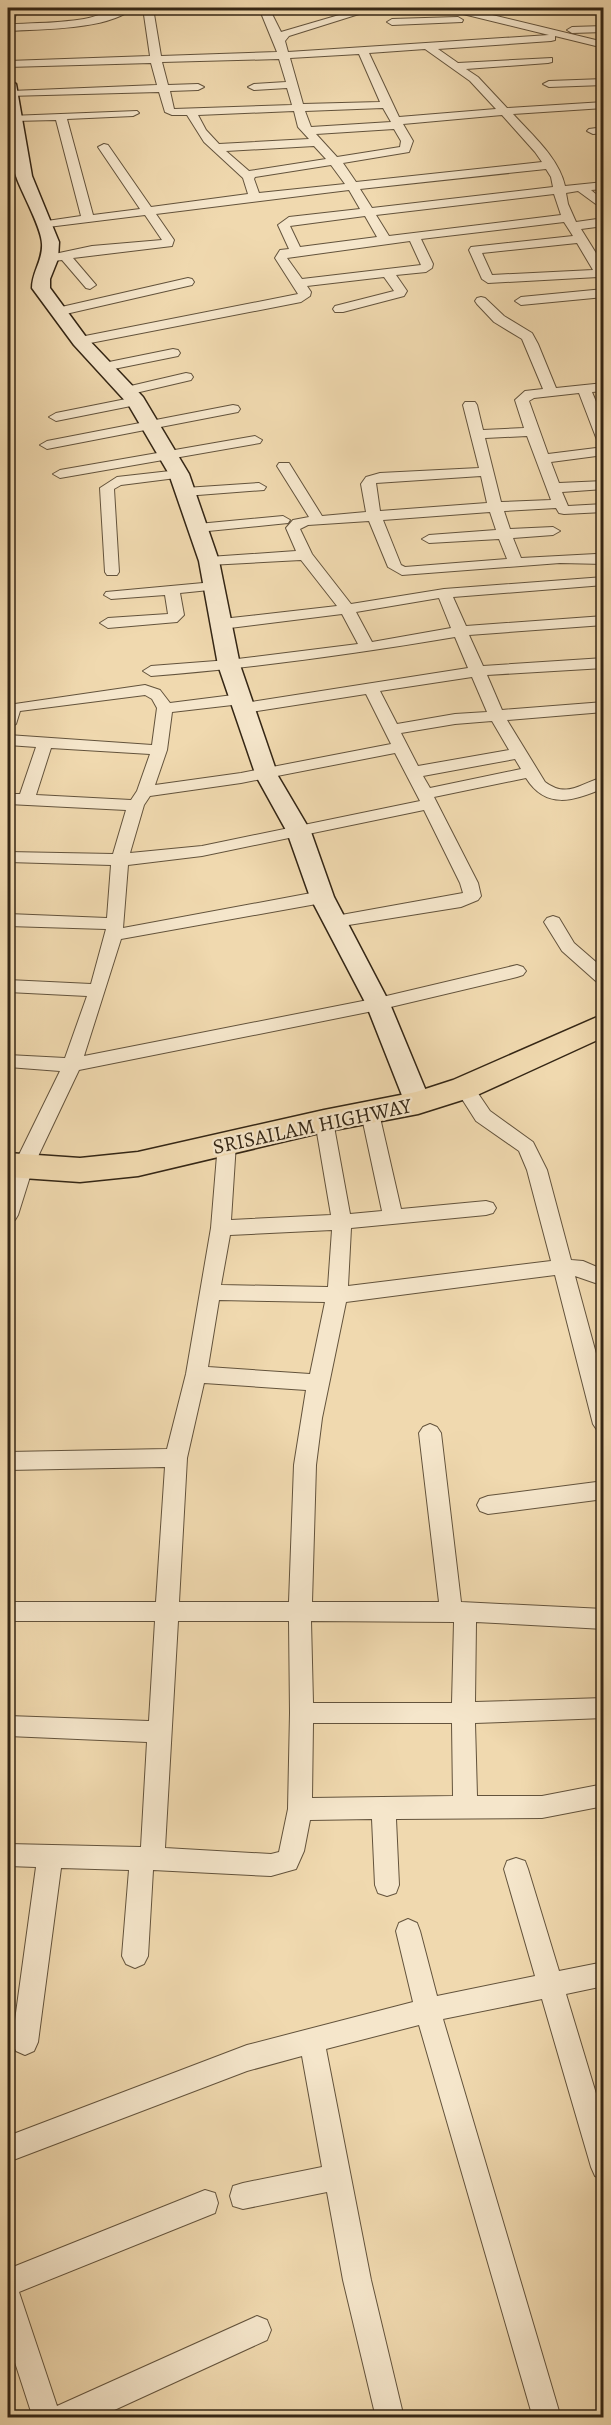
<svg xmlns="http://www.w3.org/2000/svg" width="611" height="2425" font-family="Alegreya,serif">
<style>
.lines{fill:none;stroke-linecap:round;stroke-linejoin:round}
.street-casing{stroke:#63533c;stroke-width:2}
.secondary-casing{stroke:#342615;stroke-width:3}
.highway-casing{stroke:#342615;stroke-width:3}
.street{fill:#f5e6cb;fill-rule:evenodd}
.secondary{fill:#f5e6cb;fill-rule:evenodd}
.highway{fill:#f0d9af;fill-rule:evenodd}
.labels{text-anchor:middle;stroke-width:4.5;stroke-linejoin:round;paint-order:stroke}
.street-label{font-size:21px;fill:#342615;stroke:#f5e6cb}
</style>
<rect width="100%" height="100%" fill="#f0d9af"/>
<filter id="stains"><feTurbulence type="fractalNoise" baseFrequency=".00333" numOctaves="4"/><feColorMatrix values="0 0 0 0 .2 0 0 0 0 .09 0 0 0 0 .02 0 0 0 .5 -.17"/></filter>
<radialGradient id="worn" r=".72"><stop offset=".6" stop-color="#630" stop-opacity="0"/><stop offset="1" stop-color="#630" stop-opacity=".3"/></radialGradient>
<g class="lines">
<defs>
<path id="street" d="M8,8H13L16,11L14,24C37,23 61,23 84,19C101,16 117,6 133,8C109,30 40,29 8,31Z
M143,8H153L161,56L277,52L259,8H269L281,32L363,8H378L289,36L285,41L288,52L549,35L463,14L436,11L431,8H463L604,42V48L555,36V40L551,41L438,49L458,63L552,58V62L548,63L466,69L478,77L507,108L604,102V108L513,114C532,135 559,158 565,186L604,182V189L591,190L604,201V210L578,191L566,193L568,204L576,222L604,218V226L581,229L604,266V281L598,277L488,283L482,279L469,250L471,247L573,236L564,222L421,239L433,264L432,268L426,272L396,275L407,291L404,296L343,312H335L333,309L335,306L394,291L384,277L307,286L311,292L310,296L301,302L80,345L75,344L74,341L80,337L298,294L275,258L280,250L289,249L278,225L289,217L360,209L349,190L156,214L174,240L172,246L73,258L96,285L90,289L86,288L62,260L45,262L43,259L45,256L92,246L162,240L145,215L40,228V222L81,216L56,120L14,121L10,120V116L137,111L139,113L133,116L67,119L93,215L140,209L98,147L104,144L108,145L151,207L248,194L243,178L204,142L187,115H172L165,112L159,92L8,96V92L11,91L157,85L151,63L8,67V61L150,56ZM425,49L470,81L496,109L399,117L369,53ZM359,54L380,102L303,104L290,58ZM279,59L286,82L254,84L248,87L254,90L287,88L292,105L174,109L170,91L198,90L204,87L198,84L168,85L162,62ZM383,108L391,122L311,127L305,111ZM294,111L298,127L309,139L219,144L206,130L198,115ZM502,115L535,152L542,162L356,182L343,163L409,152L413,141L403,124ZM394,129L401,141L400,147L337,157L316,134ZM314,146L326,159L249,171L226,151ZM331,165L345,184L259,193L254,179L255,177ZM546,169L551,177L553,187L372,208L360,189ZM554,194L561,215L389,236L376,215ZM365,216L377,237L300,247L290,226ZM410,241L421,265L302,279L287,258ZM577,243L593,270L492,275L482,253Z
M493,8H604V12L489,13V9Z
M458,17L463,20L462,22L392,25L387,22L392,19Z
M604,26V32L572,33L567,30L572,27Z
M604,79V85L549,87L543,84L549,81Z
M604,127V133L593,134L587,131L589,129Z
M188,278L192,279L194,282L192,285L57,316L51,312L57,308Z
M604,289V297L521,305L515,301L521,297Z
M481,297L485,298L504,316L532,333L538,344L556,388L604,383V391L592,392L604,421V444L597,440L579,393L534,398L529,401L548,454L604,447V455L551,462L559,483L604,481V489L562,492L568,506L604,504V512L564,514L559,513L556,508L504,511L510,529L553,527L560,531L553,535L513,538L521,558L596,554L604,555V564L560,563L402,575L388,567L369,521L308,525L300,529L312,554L351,604L444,589L604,577V585L453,597L466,626L604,616V625L469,635L483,666L604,658V668L487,675L502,710L604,702V712L507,720L545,782C568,799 580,783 604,777V788C574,801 546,810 526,778L434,797L478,883L481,896L478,900L461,907L336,927L330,925L327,921L330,917L463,893L460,883L424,810L202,856L128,865L123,928L322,891L328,893L331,897L328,901L322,903L121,939L84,1056L378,998L517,965L523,967L526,971L523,975L517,977L378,1010L79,1070L33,1167L18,1215L15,1220L8,1222V1186L13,1167L60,1071L8,1067V1055L65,1058L87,996L8,992V980L91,984L106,929L8,926V914L107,918L111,865L8,862V852L113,854L126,810L8,804V794H20L36,747L8,745V735L152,745L157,708L152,699L145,695L20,711L16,724L8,729V705L145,685L160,690L170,703L241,694L247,696L249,699L247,702L241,704L172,712L167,750L155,785L241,773L391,744L366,694L245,713L237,708L245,703L468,668L455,637C354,654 253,668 151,676L143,671L151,666L229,660L358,644L342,614L222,629L217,627L214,624L222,619L337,606L301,560L209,565L202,561L209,557L296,551L286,528L293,520L309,517L277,466L279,463H289L322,516L366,512L361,484L366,477L380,473L479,468L463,405L465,402H475L477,405L483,430L524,428L515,400L525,391L543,389L522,339L494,322L477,304L475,301L477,298ZM527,436L551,500L501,502L485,438ZM481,476L487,503L380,511L376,483ZM490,512L496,530L429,535L422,539L429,543L499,539L507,559L405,567L401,565L383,520ZM439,598L451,628L372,642L356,612ZM472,677L487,712L455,714L397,724L380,691ZM492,721L509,750L418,766L401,733L455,724ZM51,748L150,754L137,791L131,800L36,795ZM395,753L420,801L202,846L130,853L144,805L150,796L241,783ZM515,759L521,769L430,788L423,776Z
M173,349L178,350L180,353L178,356L104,371L97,367L104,363Z
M186,373L191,374L193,377L191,380L127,395L120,391L122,388Z
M136,397L141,398L143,401L141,404L56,421L49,417L56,413Z
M233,405L238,406L240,409L238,412L47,449L40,445L47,441Z
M255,436L262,440L260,443L60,478L53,474L60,470Z
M179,470L184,471L186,474L184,477L121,485L114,489L119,572L117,575H107L105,572L100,488L117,477Z
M259,483L266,487L264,490L185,496L178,492L185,488Z
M283,516L290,520L288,523L198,532L191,528L198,524Z
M214,582L221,586L219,589L180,593L184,615L177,622L108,628L100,623L108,618L168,614L165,595L111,599L104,595L106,592Z
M553,916L559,918L574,943L604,969V985L598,983L562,951L544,922L547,918Z
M464,1081L471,1083L490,1111L533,1142L547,1170L571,1260L583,1261L604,1270V1286L575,1276L604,1383V1432L597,1430L593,1424L555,1275L346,1302L322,1418L316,1465L312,1602H439L419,1433L423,1427L430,1424L437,1427L441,1433L461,1602L604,1609V1629L476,1622L475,1702L604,1698V1718L475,1723L477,1796H542L604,1784V1806L542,1818L396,1819L399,1885L396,1893L387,1896L378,1893L375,1885L372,1819L310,1820L304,1851L296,1869L271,1876L153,1870L148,1956L144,1964L135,1968L126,1964L122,1956L129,1870L61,1868L38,2042L34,2051L25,2055L16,2051L12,2042L36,1867L8,1866V1844L141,1847L147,1742L8,1736V1716L149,1721L155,1621H8V1602H156L165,1467L8,1470V1452L167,1449L186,1374L211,1228L218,1143L220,1138L227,1136L234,1138L236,1143L231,1220L331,1215L315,1121L317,1116L324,1114L331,1116L333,1121L350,1214L382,1211L361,1113L363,1108L370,1106L377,1108L379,1113L401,1209L486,1201L493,1203L496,1208L493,1213L486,1215L351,1228L348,1286L551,1261L527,1170L519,1151L476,1121L455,1088L457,1083ZM332,1230L328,1287L221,1285L230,1235ZM219,1300L325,1302L310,1374L208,1367ZM204,1383L306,1390L294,1465L289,1602H179L187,1458ZM178,1621H289L290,1713L288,1809L279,1852L271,1854L165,1848ZM311,1621L454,1622L452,1703H313ZM313,1723H452L453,1796L312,1798Z
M604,1481V1499L488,1514L480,1511L477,1505L480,1499L488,1496Z
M516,1858L525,1861L528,1869L559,1971L604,1962V1986L566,1994L604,2120V2180L595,2176L591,2167L542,1999L443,2019L561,2418H533L419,2025L326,2049L371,2280L404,2418H376L343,2280L327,2192L243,2209L233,2206L230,2196L233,2186L243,2183L322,2167L302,2056L247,2071L8,2162V2136L247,2045L413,2002L396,1931L399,1923L408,1919L417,1923L420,1931L437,1996L535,1976L504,1869L507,1861Z
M205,2190L215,2193L218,2203L215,2213L19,2292L57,2406L257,2316L267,2320L271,2330L267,2340L97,2418H33L8,2341V2269Z"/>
<path id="secondary" d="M8,79L16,84L32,176L59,242L58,259L50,279V288L86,337L143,397L189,474L219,561L240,665L278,776L311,832L334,897L390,1004L431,1103L427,1110L418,1112L409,1110L405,1103L366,1004L310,897L287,832L256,776L218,665L199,561L169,474L128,404L74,345L32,288C32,272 43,260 42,244C42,229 23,195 17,179C7,153 5,107 8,79Z"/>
<path id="highway" d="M604,1014V1037L475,1096L418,1114L324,1132L138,1176L80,1182L8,1177V1153L80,1158L138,1152L324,1110L416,1092L453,1080Z"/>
</defs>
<use href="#street" class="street-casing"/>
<use href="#secondary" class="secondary-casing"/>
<use href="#highway" class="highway-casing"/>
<use href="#street" class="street"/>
<use href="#secondary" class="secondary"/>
<use href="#highway" class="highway"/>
</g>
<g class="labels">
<g class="street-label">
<text transform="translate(312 1126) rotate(-12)" y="7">SRISAILAM HIGHWAY</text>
</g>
</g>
<rect width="611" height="2425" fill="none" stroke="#f0d9af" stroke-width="30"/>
<rect x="9" y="9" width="593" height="2407" fill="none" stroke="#342615" stroke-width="3"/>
<rect x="15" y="15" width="581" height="2395" fill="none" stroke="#342615" stroke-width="1.5"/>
<rect width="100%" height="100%" filter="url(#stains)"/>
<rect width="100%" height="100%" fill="url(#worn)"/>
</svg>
